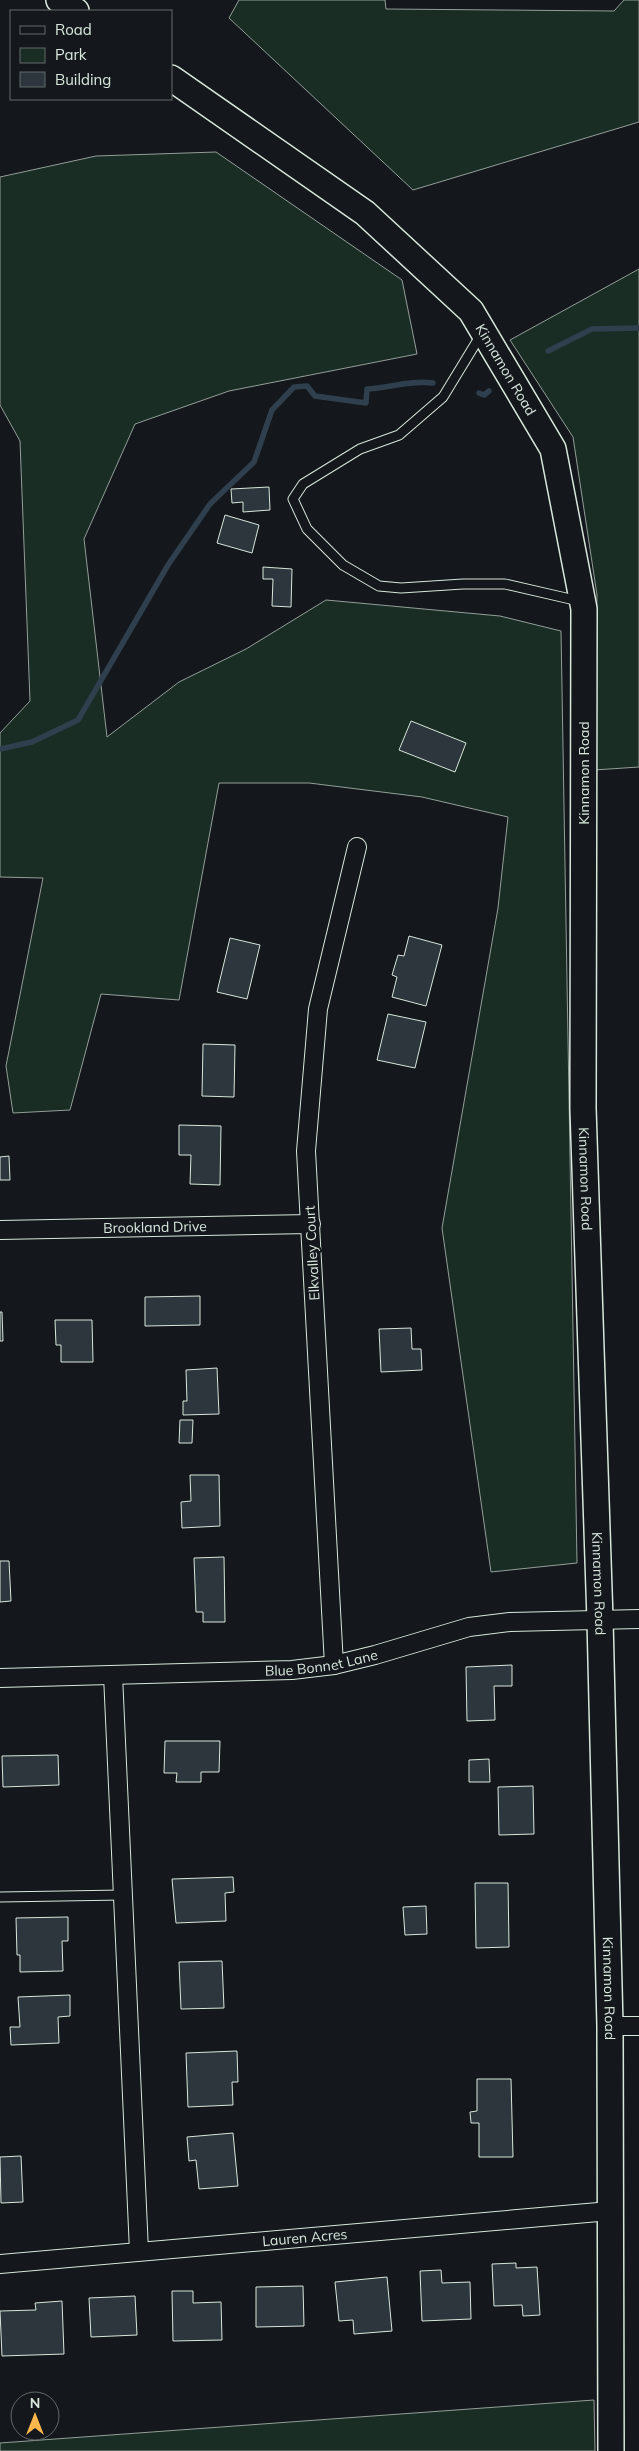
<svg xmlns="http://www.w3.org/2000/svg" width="639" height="2451" font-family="Mulish,sans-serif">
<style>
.green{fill:#1a2d24;stroke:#939e99}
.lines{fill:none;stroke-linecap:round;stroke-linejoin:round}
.stream{stroke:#2f3f4d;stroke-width:5.5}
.building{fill:#2c363c;stroke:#d8e6dc}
.lane-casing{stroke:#d8e6dc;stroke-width:11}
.street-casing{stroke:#d8e6dc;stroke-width:20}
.secondary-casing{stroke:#d8e6dc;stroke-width:28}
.lane{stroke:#14181c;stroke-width:9}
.street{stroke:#14181c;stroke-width:18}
.secondary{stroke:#14181c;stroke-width:25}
.labels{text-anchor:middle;stroke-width:4;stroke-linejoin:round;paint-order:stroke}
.street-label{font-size:14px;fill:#d8e6dc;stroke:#14181c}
</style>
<rect width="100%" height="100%" fill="#14181c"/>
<path class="green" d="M239,0H385L386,9L614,11L624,0H639V122L413,190L229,18Z
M216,152L402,280L417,354L229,391L135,424L84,539L107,737L179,682L246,649L326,600L500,616L561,631L577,1563L491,1572L442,1228L498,908L508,817L422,797L309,783H219L179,1000L101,994L70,1110L13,1113L6,1066L43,878L0,877V733L30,701L20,441L0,405V177L96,156Z
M639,269V767L594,770L597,595L573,437L510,340Z
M594,2400L595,2451H0V2443Z"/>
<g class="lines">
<path class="stream" d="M548,351L592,329L639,328
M479,393L484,395L489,391
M0,749L32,742L78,720L168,565L210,504L254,462L272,410L294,387L307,386L315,396L366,403L367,389C389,388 410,380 433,383"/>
</g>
<path class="building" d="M269,487L270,510L243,512V502L232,503L231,489Z
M225,515L259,525L252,553L217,543Z
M263,567L292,569L291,607L272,606L273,579H263Z
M411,721L466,743L455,772L399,750Z
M409,936L442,945L426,1006L392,997L397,977L392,975L398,955L404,956Z
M230,938L260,945L247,999L217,992Z
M388,1014L426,1022L415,1068L377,1060Z
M203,1044L235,1045L234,1097L202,1096Z
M179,1125L221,1126L220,1185L190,1184L191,1155H179Z
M9,1156L10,1180H0V1157Z
M200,1296V1325L145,1326V1297Z
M0,1312H2L3,1341H0Z
M55,1320H92L93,1362H61V1345H56Z
M411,1328L412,1349H421L422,1370L381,1372L379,1329Z
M217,1368L219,1414L183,1415V1401H187L186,1370Z
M180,1420H193L192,1443H179Z
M190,1475H219L220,1526L182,1528L181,1502L191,1501Z
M224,1557L225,1622H203V1612H196L194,1558Z
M0,1561H9L11,1601L0,1602Z
M512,1665V1686H494L495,1720L467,1721L466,1667Z
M165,1741H220L219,1772H201V1782H176L177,1773H164Z
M58,1755L59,1785L3,1787L2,1756Z
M489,1759L490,1782H469V1760Z
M533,1786L534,1834L499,1835L498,1787Z
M233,1877L234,1892L225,1893L226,1921L176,1923L172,1879Z
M475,1883H508L509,1947L476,1948Z
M426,1906L427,1934L405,1935L403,1907Z
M68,1917V1941H62L63,1971L20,1972V1955H17L16,1918Z
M222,1961L224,2008L181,2009L179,1962Z
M70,1995V2016L58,2017L59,2043L11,2045L10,2027H20L18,1997Z
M237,2051L238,2082H232L233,2105L188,2107L186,2053Z
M477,2079H511L513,2157H479V2123H471L470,2112L477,2111Z
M233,2133L238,2186L199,2189L196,2160L189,2161L187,2137Z
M21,2156L23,2202L1,2203L0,2157Z
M516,2263V2268L537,2267L540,2315L523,2316L522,2305L494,2306L492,2264Z
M441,2270L442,2283L470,2282L471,2319L422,2321L420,2271Z
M387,2277L392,2331L354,2334L353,2320L339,2321L335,2282Z
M303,2286L304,2326L256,2327V2287Z
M172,2291H193V2303L221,2302L222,2340L173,2341Z
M135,2296L137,2335L91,2337L89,2298Z
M62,2301L64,2354L2,2356L0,2311L36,2310L35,2303Z"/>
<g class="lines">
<defs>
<path id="lane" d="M482,333L443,397L399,435L360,449L303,484L293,499L307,529L343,565L379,586L401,588L463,584H505L579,601
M0,1897L123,1895"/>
<g id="street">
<path id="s1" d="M0,1230L311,1224"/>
<path d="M334,1665L306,1151L318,1009L357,847"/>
<path d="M113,1675L139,2251"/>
<path id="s2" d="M0,1678L292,1670L334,1665L375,1655L469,1627L510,1622L639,1619"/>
<path d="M610,2026H639"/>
<path id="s3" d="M0,2264L610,2211"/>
</g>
<g id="secondary">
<path d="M59,0L76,11"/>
<path id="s4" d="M171,78L365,213L471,311L553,449L584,609L583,1108L600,1620L610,2026L611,2451"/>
</g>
</defs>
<use href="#lane" class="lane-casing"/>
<use href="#street" class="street-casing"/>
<use href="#secondary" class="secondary-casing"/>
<use href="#lane" class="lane"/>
<use href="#street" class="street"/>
<use href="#secondary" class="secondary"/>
</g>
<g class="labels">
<g class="street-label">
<text dy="5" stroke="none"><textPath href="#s4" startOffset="449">Kinnamon Road</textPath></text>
<text transform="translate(584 773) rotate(-90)" y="5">Kinnamon Road</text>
<text dy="5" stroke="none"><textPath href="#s4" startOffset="1274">Kinnamon Road</textPath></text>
<text dy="5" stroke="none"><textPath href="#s1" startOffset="155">Brookland Drive</textPath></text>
<text transform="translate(312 1253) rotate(-93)" y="5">Elkvalley Court</text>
<text dy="5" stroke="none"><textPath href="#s4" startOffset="1679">Kinnamon Road</textPath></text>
<text dy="5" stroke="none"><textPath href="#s2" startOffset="322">Blue Bonnet Lane</textPath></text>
<text dy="5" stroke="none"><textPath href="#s4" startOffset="2084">Kinnamon Road</textPath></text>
<text dy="5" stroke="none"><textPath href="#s3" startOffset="306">Lauren Acres</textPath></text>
</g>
</g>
<rect x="10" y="10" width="162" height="90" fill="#14181c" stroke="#626a69"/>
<rect x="20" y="26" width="25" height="8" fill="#14181c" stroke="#626a69"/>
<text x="55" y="35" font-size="15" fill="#d8e6dc">Road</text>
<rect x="20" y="48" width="25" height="15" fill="#1a2d24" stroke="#626a69"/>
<text x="55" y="60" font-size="15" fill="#d8e6dc">Park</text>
<rect x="20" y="72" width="25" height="15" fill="#2c363c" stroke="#626a69"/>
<text x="55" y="85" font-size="15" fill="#d8e6dc">Building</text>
<g transform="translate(35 2416)"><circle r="24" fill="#14181c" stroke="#626a69"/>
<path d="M0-4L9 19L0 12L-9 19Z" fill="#ffb74d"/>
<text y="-8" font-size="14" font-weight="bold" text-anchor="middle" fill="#d8e6dc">N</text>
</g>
</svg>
